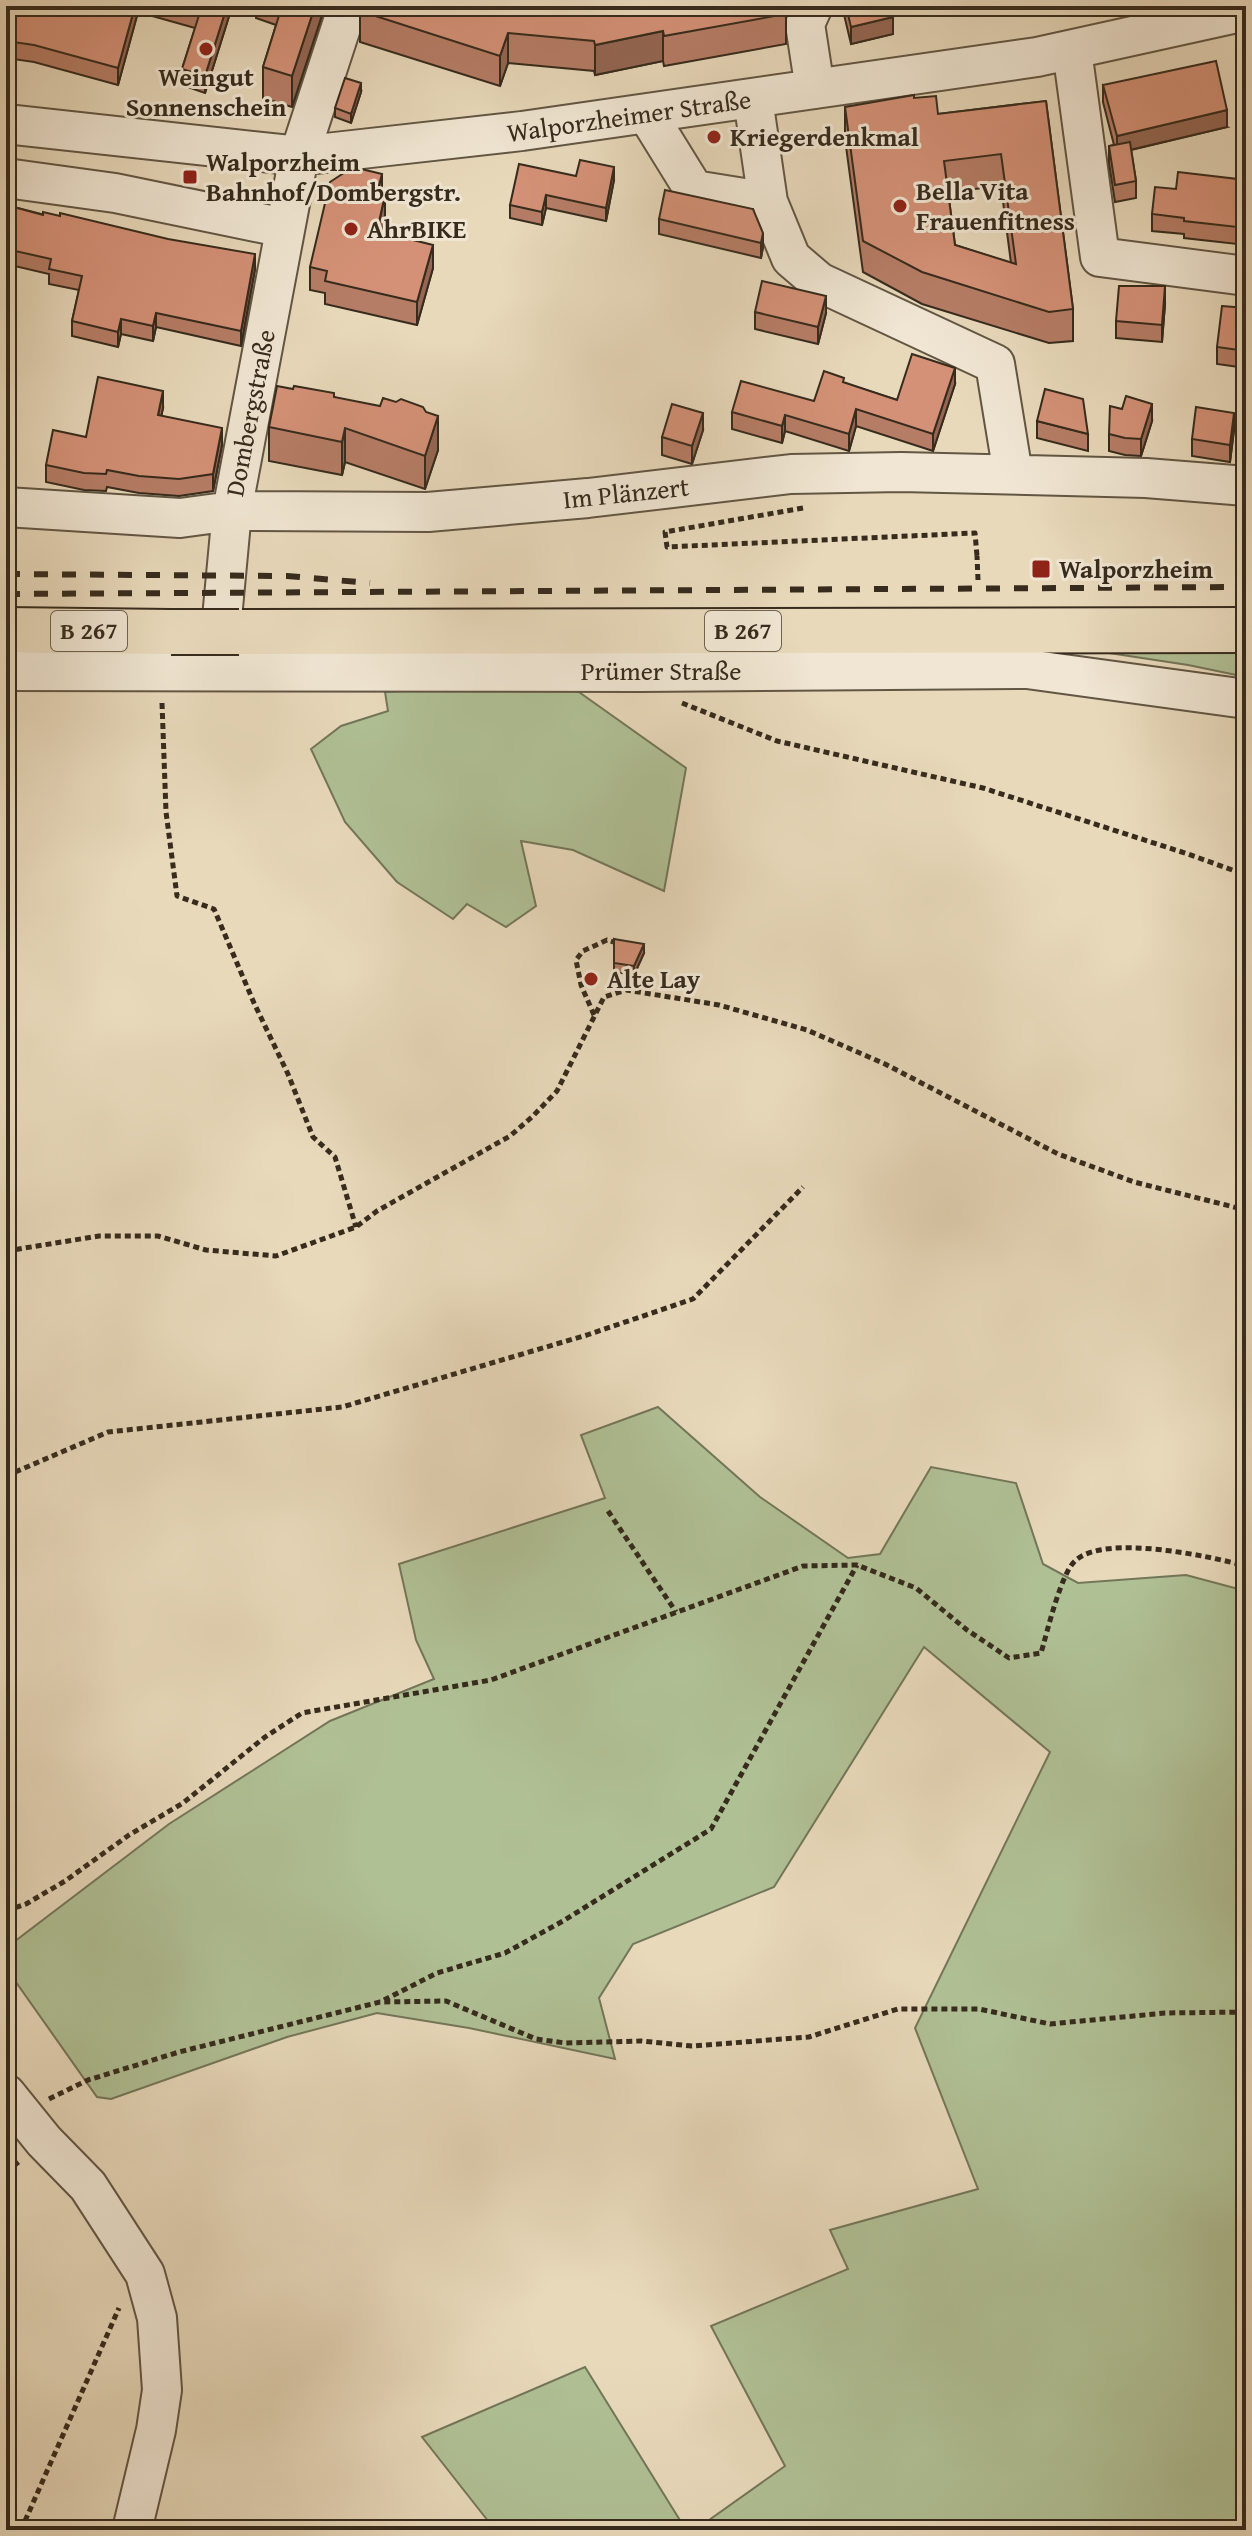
<svg xmlns="http://www.w3.org/2000/svg" width="1252" height="2536" font-family="'Gentium Book Plus',serif">
<style>
.green{fill:#b0c095;stroke:#737659;stroke-width:2}
.lines{fill:none;stroke-linecap:round;stroke-linejoin:round}
.minor-casing{stroke:#625644;stroke-width:42}
.major-casing{stroke:#362b1d;stroke-width:48}
.path{stroke:#362b1d;stroke-width:5;stroke-dasharray:6 4;stroke-linecap:butt}
.minor{stroke:#f0e6d3;stroke-width:38}
.major{stroke:#e8d9bb;stroke-width:44}
.rail{stroke:#362b1d;stroke-width:6;stroke-dasharray:14 14;stroke-linecap:butt}
.major-bridge-casing{stroke:#362b1d;stroke-width:48;stroke-linecap:butt}
.major-bridge{stroke:#e8d9bb;stroke-width:44}
.wall{fill:#b67d66;stroke:#362b1d;stroke-width:2;fill-rule:evenodd}
.shaded-wall{fill:#946653;stroke:#362b1d;stroke-width:2}
.building{fill:#d49177;stroke:#362b1d;stroke-width:2;fill-rule:evenodd}
.poi-dot{fill:#8f2418;stroke:#f0e6d3;stroke-width:3}
.labels{text-anchor:middle;stroke-width:6;stroke-linejoin:round;paint-order:stroke}
.shield{fill:#f0e6d3;stroke:#6e6354;stroke-width:2}
.shield-label{font-size:24px;font-weight:bold;fill:#362b1d}
.poi-label{font-size:26px;font-weight:bold;fill:#362b1d;stroke:#f0e6d3;text-anchor:start}
.street-label{font-size:26px;fill:#362b1d;stroke:#f0e6d3}
</style>
<rect width="100%" height="100%" fill="#e8d9bb"/>
<filter id="stains"><feTurbulence type="fractalNoise" baseFrequency=".0025" numOctaves="4"/><feColorMatrix values="0 0 0 0 .2 0 0 0 0 .09 0 0 0 0 .02 0 0 0 .5 -.17"/></filter>
<radialGradient id="worn" r=".72"><stop offset=".6" stop-color="#630" stop-opacity="0"/><stop offset="1" stop-color="#630" stop-opacity=".3"/></radialGradient>
<path class="green" d="M1063,646L1246,650V677L1188,665Z
M562,680L686,768L664,891L573,850L521,841L536,906L506,927L467,904L453,919L397,882L345,822L311,749L341,726L388,711L385,692Z
M658,1407L760,1497L848,1558L880,1554L931,1467L1016,1483L1043,1564L1078,1583L1186,1575L1246,1591V2530H695L785,2466L711,2326L848,2269L830,2230L978,2189L915,2028L1050,1752L924,1647L774,1887L633,1944L599,1998L615,2059L469,2028L377,2013L287,2037L111,2099L97,2097L6,1968V1948L169,1824L330,1721L434,1679L416,1640L399,1564L605,1498L581,1435Z
M585,2367L686,2530H492V2526L422,2437Z"/>
<g class="lines">
<defs>
<path id="minor" d="M813,6L805,24L815,89
M1072,50L1100,257L1246,276
M753,99L768,202L791,258L819,282L995,364L1013,474
M647,114L694,190L768,202
M6,124L299,156L522,131L1037,57L1246,11
M6,178L115,193L285,228
M6,507L180,518L232,511L428,512L588,498L791,474L901,472L1146,478L1246,486
M218,661L232,511L299,156L348,6
M6,671L640,672L1027,669L1246,699
M6,2094L44,2141L88,2186L145,2274L157,2318L162,2390L156,2430L132,2530"/>
<path id="major" d="M6,630L171,632
M239,632L1246,630"/>
</defs>
<use href="#minor" class="minor-casing"/>
<use href="#major" class="major-casing"/>
<path class="path" d="M803,508L665,532L667,547L975,533L977,556
M978,580L977,556H983
M162,703L166,812L177,896L214,909L254,1003L288,1074L313,1137L335,1157L356,1227
M682,703L777,741L983,788L1188,854L1246,875
M594,1015L581,985L576,960L583,951L607,940L620,944
M6,1251L99,1236H158L206,1250L276,1256L356,1227L377,1211L510,1136L532,1117L557,1091L604,997L626,990L719,1005L807,1030L885,1064L1058,1154L1134,1182L1246,1210
M6,1476L108,1432L342,1407L587,1335L693,1299L803,1187
M608,1511L676,1612
M6,1911L26,1904L65,1881L129,1835L183,1803L265,1737L302,1713L491,1680L803,1566L857,1565L916,1588L967,1630L1009,1658L1041,1653C1047,1633 1061,1572 1076,1560C1106,1534 1209,1556 1246,1566
M384,2000L437,1973L505,1953L563,1921L711,1829L857,1565
M49,2099L88,2080L179,2052L380,2002L446,2001L536,2039L565,2043L641,2041L692,2046L809,2037L898,2009H979L1050,2024L1165,2013L1246,2012
M6,2172L21,2160
M21,2530L119,2308"/>
<use href="#minor" class="minor"/>
<use href="#major" class="major"/>
<path class="rail" d="M6,574L287,576L370,583
M6,594L1246,587"/>
<defs>
<path id="major-bridge" d="M171,632H239"/>
</defs>
<use href="#major-bridge" class="major-bridge-casing"/>
<use href="#major-bridge" class="major-bridge"/>
</g>
<path class="wall" d="M6,6H230V13L205,93L182,85V69L195,28L138,12L118,85L34,62L6,58Z
M256,6H325L292,107L263,98V67L276,25L256,18Z
M790,6L786,18V44L664,66L663,61L595,75L594,71L508,63L500,86L360,42V11Z
M842,6H890L893,34L851,44Z
M992,6H1050L994,15Z
M1246,17V67H1242V52Z
M1103,85L1227,127L1131,150L1136,181V198L1115,202L1109,163V146L1114,145L1103,102Z
M361,92L351,123L335,117V108Z
M914,98L938,114L1046,101L1073,309V341L1049,343L922,304L863,272L845,139V107ZM1001,186L1011,263L955,245L948,192Z
M1246,135V160L1243,161V145Z
M576,176L614,180L606,221L546,208L542,225L510,218V205Z
M1246,180V245L1184,238V234L1152,231V214L1176,189Z
M382,194L385,218L382,232L433,268L417,325L325,304V293L310,290V267Z
M6,205L255,269L241,346L156,327L153,341L121,334L118,347L72,336V321L79,290L49,284V274L6,264Z
M753,209L763,247L761,258L659,234V219Z
M1165,304L1162,342L1116,338V321Z
M1246,308V368L1217,364V347Z
M755,312L826,313L818,344L755,329Z
M844,383L897,400L955,384L933,451L856,426L849,451L785,431L782,443L732,429V412L814,401Z
M334,397L438,450L425,489L345,462L342,475L269,461V427Z
M163,408L161,416L222,445L213,491L179,496L139,493L107,487L106,491L84,490L46,482V465L86,437Z
M1037,421L1088,434V451L1037,438Z
M1152,421L1141,456L1125,455L1109,451V434Z
M703,430L692,464L662,455V437Z
M1234,430L1230,462L1192,456V439Z
M614,939L644,953L634,975L614,972Z"/>
<path class="shaded-wall" d="M135,6H138V12L118,85V68Z
M227,6H230V13L205,93V76Z
M315,6H325L292,107V76Z
M783,6H790L786,18V14Z
M893,17V34L851,44V27Z
M663,31V61L595,75V45Z
M508,33V63L500,86V56Z
M361,83V92L351,123V114Z
M1227,110V127L1117,153V136Z
M614,167V180L606,221V208Z
M382,174V197L377,193Z
M385,195V218L377,253V231Z
M546,195V208L542,225V212Z
M763,233V247L761,258V243Z
M433,245V268L417,325V302Z
M255,254V269L241,346V331Z
M1165,286V304L1162,342V325Z
M826,296V313L818,344V327Z
M156,313V327L153,341V326Z
M121,319V334L118,347V332Z
M955,368V384L933,451V434Z
M163,391V408L158,432V415Z
M1152,404V421L1141,456V439Z
M856,409V426L849,451V434Z
M703,413V430L692,464V446Z
M1234,413V430L1230,462V445Z
M785,415V431L782,443V426Z
M438,416V450L425,489V456Z
M222,428V445L213,491V474Z
M345,428V462L342,475V442Z
M644,944V953L634,975V966Z"/>
<path class="building" d="M6,6H135L118,68L34,45L6,41Z
M178,6H227L205,76L182,69L200,12Z
M282,6H315L292,76L263,67Z
M361,6H785L786,14L664,36L663,31L595,45L594,41L508,33L500,56L360,11Z
M846,6H890L893,17L851,27Z
M1246,17V51L1242,52L1243,18Z
M1216,61L1227,110L1117,136L1103,85Z
M345,78L361,83L351,114L335,108Z
M914,95V98L936,96L938,114L1046,101L1073,309L1049,312L922,272L863,241L845,107ZM1001,154L1016,264L955,245L944,161Z
M1130,142L1136,181L1115,185L1109,146Z
M580,160L614,167L606,208L546,195L542,212L510,205L519,164L576,176Z
M353,167L382,174L377,193L385,195L377,231L433,245L417,302L325,281L327,271L310,267L330,182Z
M1178,172L1246,180V228L1184,221V218L1152,214L1155,187L1176,189Z
M665,190L753,209L763,233L761,243L659,219Z
M6,205L43,215V212L60,216V213L168,239L255,254L241,331L156,313L153,326L121,319L118,332L72,321L82,276L49,269L51,259L6,249Z
M762,281L826,296L818,327L755,312Z
M1119,286H1165L1162,325L1116,321Z
M1222,306L1246,308V351L1217,347Z
M912,354L955,368L933,434L856,409L849,434L785,415L782,426L732,412L741,381L814,401L824,371L844,378L843,382L897,400Z
M98,377L163,391L158,415L222,428L213,474L179,479L139,476L107,470L106,474L84,473L46,465L53,430L86,437Z
M277,386L293,389L294,386L334,393V397L380,406L383,398L396,402L401,399L423,407L426,412L438,416L425,456L345,428L342,442L269,427Z
M1045,389L1083,399L1088,434L1037,421Z
M1126,396L1152,404L1141,439L1125,438L1109,434L1110,406L1122,409Z
M672,404L703,413L692,446L662,437Z
M1196,407L1234,413L1230,445L1192,439Z
M614,939L644,944L634,966L614,963Z"/>
<g class="poi-dot">
<circle cx="206" cy="49" r="8"/>
<circle cx="714" cy="137" r="8"/>
<rect x="182" y="169" width="16" height="16" rx="4"/>
<circle cx="900" cy="206" r="8"/>
<circle cx="351" cy="229" r="8"/>
<rect x="1031" y="559" width="20" height="20" rx="4"/>
<circle cx="591" cy="979" r="8"/>
</g>
<g class="labels">
<g class="shield">
<rect x="51" y="611" width="76" height="40" rx="6"/>
<rect x="705" y="611" width="76" height="40" rx="6"/>
</g>
<g class="shield-label">
<text x="89" y="639">B 267</text>
<text x="743" y="639">B 267</text>
</g>
<g class="poi-label">
<text x="206" y="86" text-anchor="middle">Weingut<tspan x="206" dy="30">Sonnenschein</tspan></text>
<text x="730" y="146">Kriegerdenkmal</text>
<text x="206" y="171">Walporzheim<tspan x="206" dy="30">Bahnhof/Dombergstr.</tspan></text>
<text x="916" y="200">Bella Vita<tspan x="916" dy="30">Frauenfitness</tspan></text>
<text x="367" y="238">AhrBIKE</text>
<text x="1059" y="578">Walporzheim</text>
<text x="607" y="988">Alte Lay</text>
</g>
<g class="street-label">
<text transform="translate(629 116) rotate(-8)" y="9">Walporzheimer Straße</text>
<text transform="translate(250 413) rotate(-79)" y="9">Dombergstraße</text>
<text transform="translate(626 493) rotate(-6)" y="9">Im Plänzert</text>
<text x="661" y="680">Prümer Straße</text>
</g>
</g>
<rect width="1252" height="2536" fill="none" stroke="#e8d9bb" stroke-width="32"/>
<rect x="8" y="8" width="1236" height="2520" fill="none" stroke="#362b1d" stroke-width="4"/>
<rect x="16" y="16" width="1220" height="2504" fill="none" stroke="#362b1d" stroke-width="2"/>
<rect width="100%" height="100%" filter="url(#stains)"/>
<rect width="100%" height="100%" fill="url(#worn)"/>
</svg>
